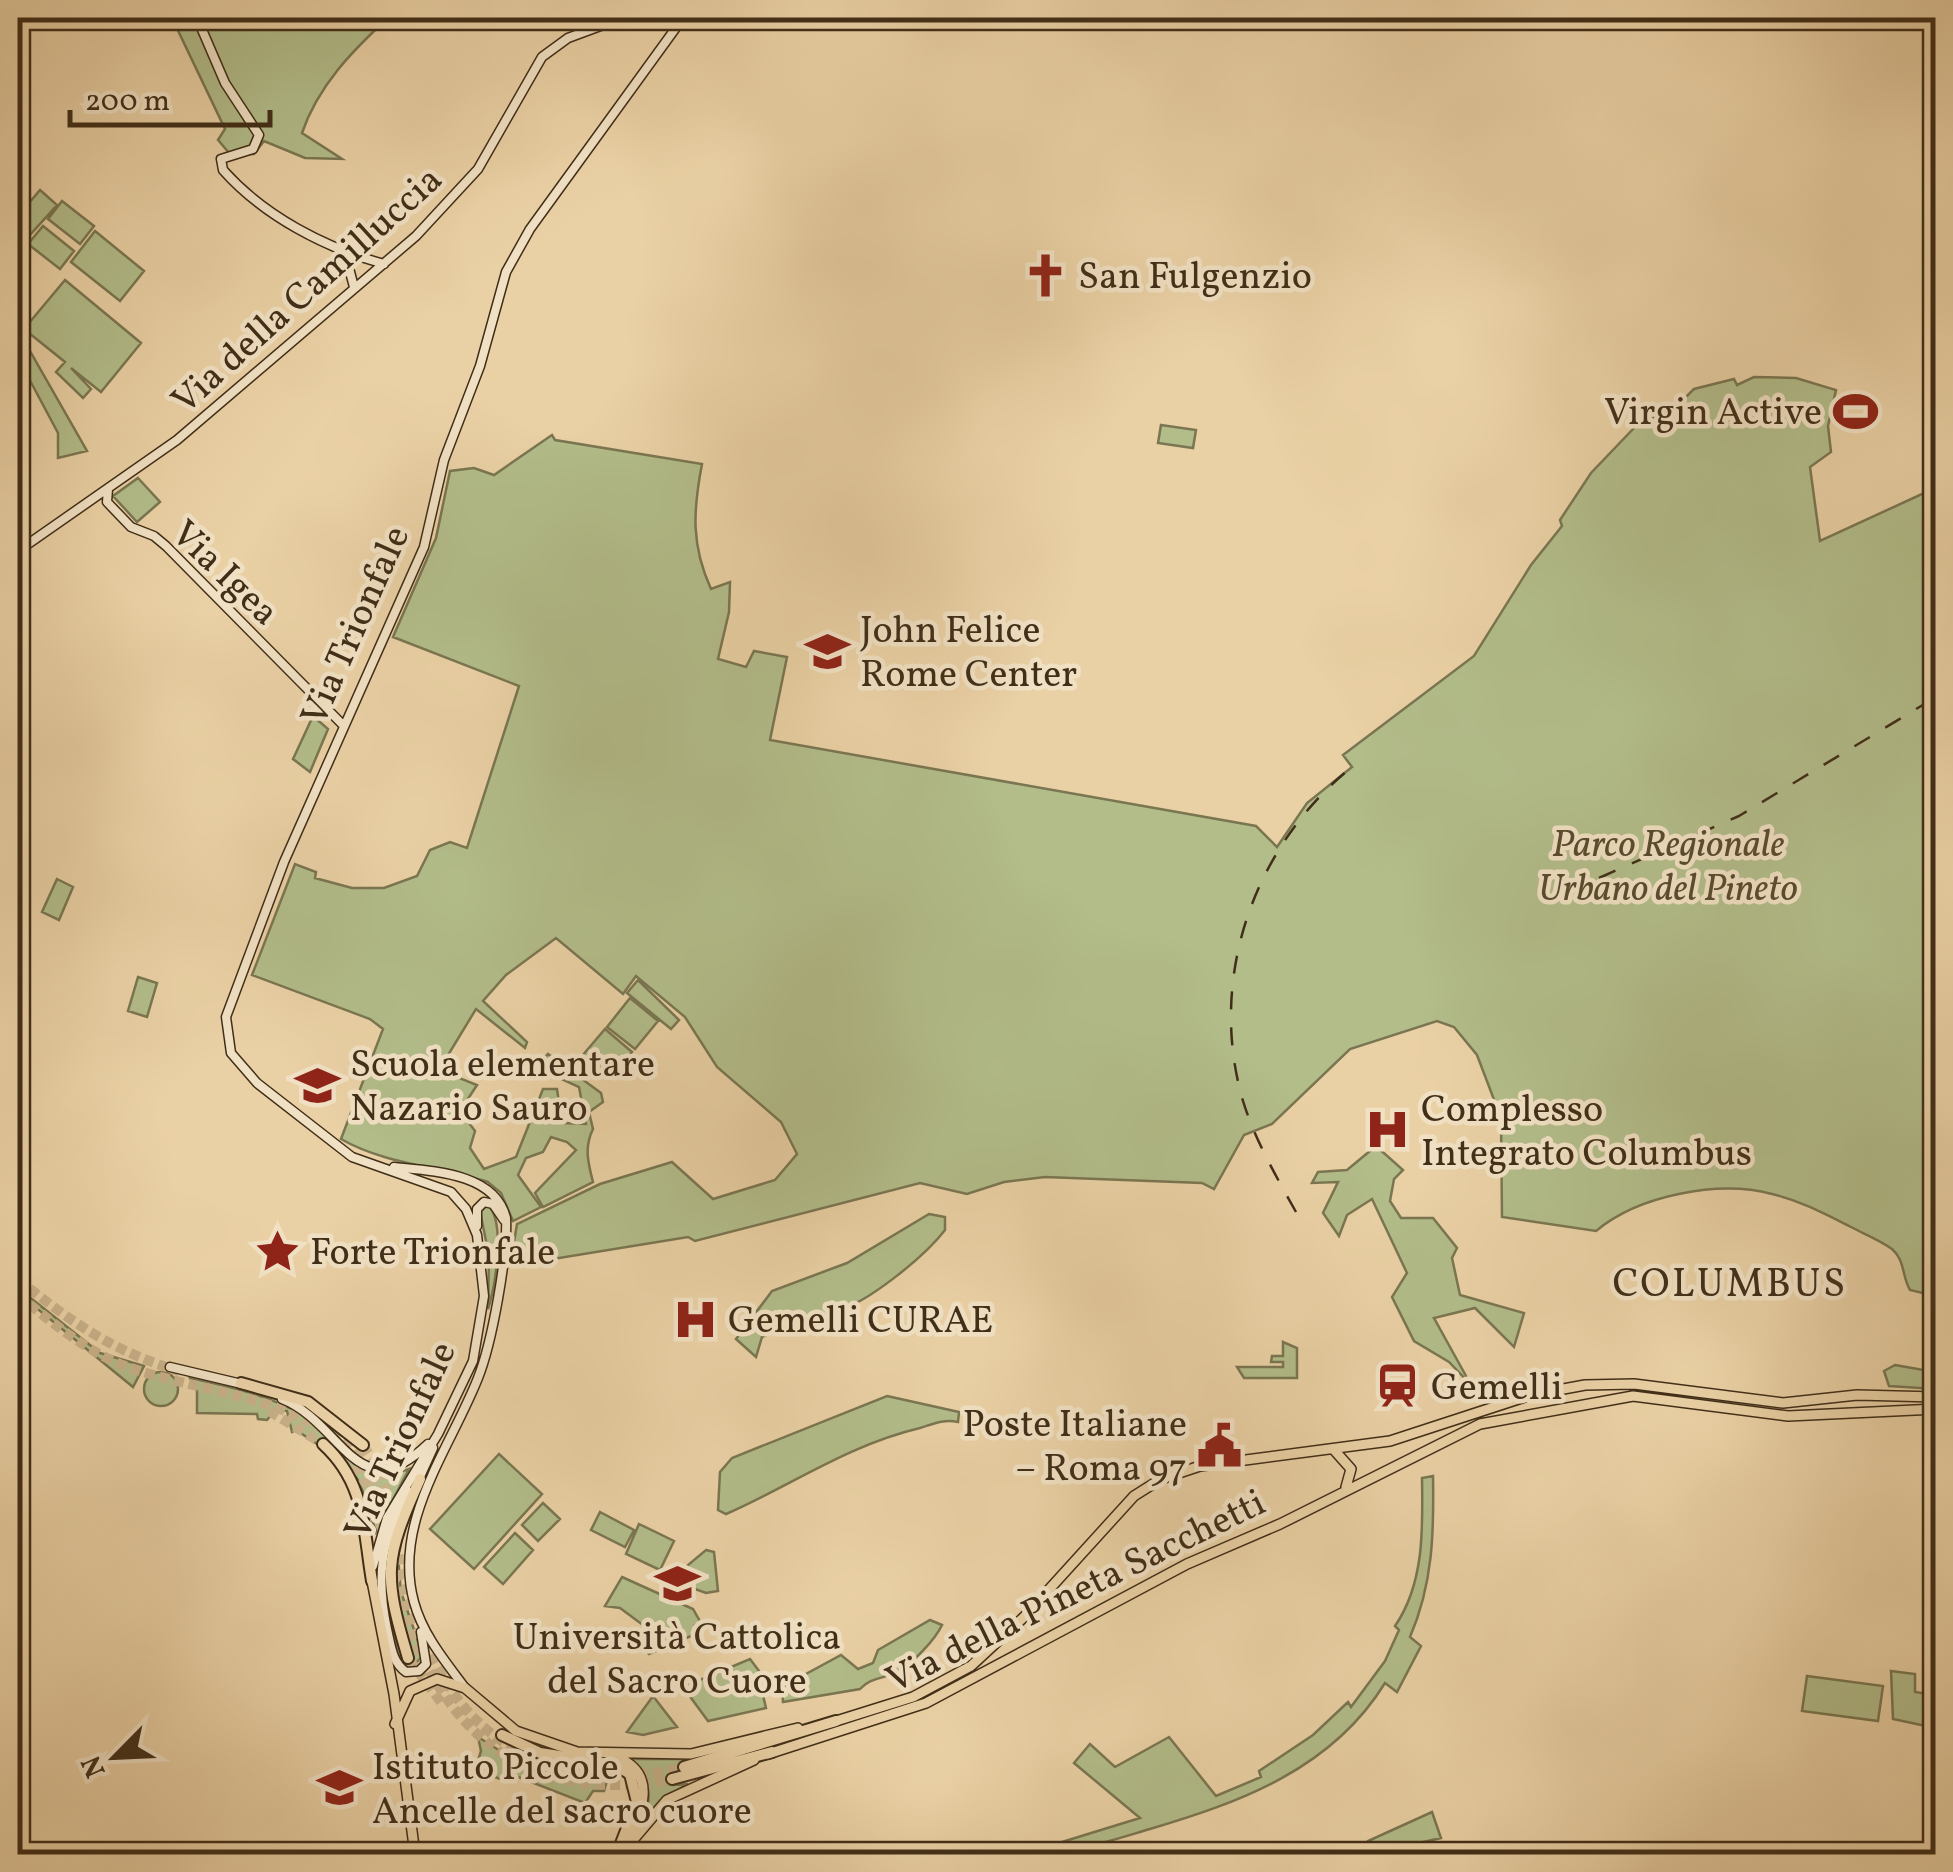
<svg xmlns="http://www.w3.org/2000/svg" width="1953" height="1872" font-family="Vollkorn,serif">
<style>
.green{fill:#b2bd8a;stroke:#7a7651;stroke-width:2.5}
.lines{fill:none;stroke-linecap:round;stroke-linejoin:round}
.highway-tunnel{stroke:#c8b089;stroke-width:10;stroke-dasharray:10 5;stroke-linecap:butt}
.secondary-casing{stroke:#412e18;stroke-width:11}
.primary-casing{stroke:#412e18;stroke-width:12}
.highway-casing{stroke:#412e18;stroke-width:14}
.secondary{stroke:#f1e1c4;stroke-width:8}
.primary{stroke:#ead1a5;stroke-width:9}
.highway{stroke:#ead1a5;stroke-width:10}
.rail{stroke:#412e18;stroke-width:2.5;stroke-dasharray:18 18;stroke-linecap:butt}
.labels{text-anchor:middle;stroke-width:9;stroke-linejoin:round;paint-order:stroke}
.poi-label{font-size:38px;fill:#412e18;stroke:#f1e1c4;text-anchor:start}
.street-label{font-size:38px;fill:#412e18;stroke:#f1e1c4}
.park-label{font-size:38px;font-style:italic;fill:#584b2f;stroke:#f1e1c4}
.neighbourhood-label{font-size:40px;letter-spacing:2.5px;fill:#412e18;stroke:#f1e1c4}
</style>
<rect width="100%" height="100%" fill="#ead1a5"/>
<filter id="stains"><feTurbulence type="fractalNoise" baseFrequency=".002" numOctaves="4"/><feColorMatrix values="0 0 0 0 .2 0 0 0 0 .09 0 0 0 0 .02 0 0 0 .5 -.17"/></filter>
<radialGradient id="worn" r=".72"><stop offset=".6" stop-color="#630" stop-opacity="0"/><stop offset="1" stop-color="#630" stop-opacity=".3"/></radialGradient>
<path class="green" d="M172,18H388C352,51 318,86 302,133L342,159L305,158L264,141L254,154H230L218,140L225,129Z
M40,190L57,205L29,236L18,226V216Z
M62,201L94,226L80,244L48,219Z
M43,226L74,251L60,269L28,244Z
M95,231L144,271L120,301L71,262Z
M65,280L141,343L101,392L71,368L91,389L83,398L56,372L65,362L24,329Z
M18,326V330L87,451L58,458V433L18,358Z
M1754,377L1796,378L1836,390L1828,426L1831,452L1810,467L1820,541L1935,488V1296L1910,1290C1902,1277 1905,1260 1892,1249C1880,1240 1864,1234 1851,1227C1825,1214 1801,1201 1772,1194C1718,1180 1639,1195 1596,1231L1502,1217L1501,1118L1477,1055L1454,1027L1437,1021L1350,1049L1272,1124L1244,1135L1214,1189L1202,1183L1045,1177L1004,1182L967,1194L920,1183L695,1241L688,1237L510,1266L517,1224L600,1184L672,1162L713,1199L775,1180L797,1154L781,1122L717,1067L685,1017L636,976L623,994L556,938L506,975L483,1001L527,1042L525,1048L476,1009L439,1070L477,1085L460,1111L475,1131L470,1148L484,1169L516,1157L543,1089H557L562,1123L586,1124L579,1087L536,1067L548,1054L601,1093L603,1102L589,1112L593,1129C584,1147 588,1163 593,1182L543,1207L535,1193L576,1150L567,1142L551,1137L543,1152L526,1158L518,1175L541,1207L513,1221L501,1193L488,1182C438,1167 382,1163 341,1139L383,1029L370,1019L252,975L295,864L316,872L315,878L352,888H384L417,876L430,850L450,842L467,848L519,686L393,637L436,538L450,471L474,468L494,475L552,435L555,440L702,464C693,511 691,545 711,589L730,582L729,612L718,659L746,667L754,651L787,657L770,740L1256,826L1277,847L1307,803L1352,767L1343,755L1474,656L1531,565L1562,526L1560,520L1591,473L1635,427L1677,406L1694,389L1734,379L1737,385Z
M1161,425L1196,430L1193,448L1158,443Z
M138,478L160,502L137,522L113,496Z
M313,716L328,729L310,772L293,759Z
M57,879L73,887L59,920L42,912Z
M138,977L157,983L147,1017L128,1011Z
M638,980L679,1020L671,1029L627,993Z
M630,998L658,1021L635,1049L607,1027Z
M605,1029L632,1052L609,1079L582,1056Z
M1376,1146L1403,1170L1394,1179L1390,1201L1401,1218H1433L1457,1248L1452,1258L1460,1295L1524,1313L1514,1347L1475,1308L1434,1318L1471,1385L1449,1362L1414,1341L1392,1297L1407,1273L1372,1199L1347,1215L1339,1236L1323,1213L1338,1182L1312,1183L1318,1172L1347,1170Z
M488,1205C506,1222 495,1288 488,1309L489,1256L480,1211Z
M929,1214L945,1217V1230C925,1256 869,1302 837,1311C807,1319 791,1323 762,1337L756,1357L736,1339L772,1291L847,1263Z
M18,1288L100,1353L144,1366L133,1387L18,1293Z
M1283,1342L1297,1348V1378H1244L1237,1367H1283V1362H1271L1272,1356H1283Z
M1895,1365L1935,1372V1389L1889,1386L1884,1371Z
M144 1389a17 17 0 1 1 34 0a17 17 0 1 1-34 0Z
M190,1378C228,1386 267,1395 301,1414C346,1439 347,1491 409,1469L376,1532L360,1483L347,1464L296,1430L292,1432L287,1411L276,1409L267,1420L258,1419L257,1414L197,1413V1391Z
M887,1396L959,1412L958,1422C943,1419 933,1424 920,1428C848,1445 792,1485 726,1514L718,1510L720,1472L732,1458Z
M499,1454L542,1494L474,1569L430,1529Z
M1433,1476C1434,1532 1433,1584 1410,1637L1421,1646L1397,1692L1385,1683C1332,1769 1241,1802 1150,1829C1106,1842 1069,1855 1023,1854L1140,1818L1074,1763L1090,1744L1115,1767L1169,1737L1216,1796L1261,1777L1259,1771L1313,1735L1348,1702L1351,1707L1385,1661L1399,1630L1395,1626C1424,1584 1423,1530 1422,1478Z
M543,1503L560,1519L538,1541L522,1525Z
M600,1512L634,1530L625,1547L591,1530Z
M639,1524L674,1541L660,1570L626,1554Z
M404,1526L398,1557L401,1592L423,1656L411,1668L398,1655L385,1591L398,1640L391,1571Z
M515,1533L533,1550L503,1584L484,1567Z
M706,1550L714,1552L718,1591L706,1593L670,1580Z
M622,1577L693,1609L701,1623L695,1625L698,1633L649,1654L636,1638L647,1628L620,1608L605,1606Z
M930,1620L942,1625C935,1640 912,1664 897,1672C884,1679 871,1677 860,1689L783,1702L782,1687L841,1655L858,1669L873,1663L878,1650Z
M750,1659L768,1683L763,1695L766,1708L708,1721L683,1687Z
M1891,1671L1915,1674V1692L1935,1695V1728L1893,1719Z
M1807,1676L1883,1686L1878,1721L1802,1711Z
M653,1696L677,1727L643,1735L627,1732Z
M478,1737L513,1759L503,1780L475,1770L481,1751Z
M630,1759H682L684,1769L671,1773L673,1785L688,1784L662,1799L644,1819C653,1795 649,1776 630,1759Z
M518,1762L575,1779L607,1781L604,1791H593L585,1803L513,1775Z
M1432,1812L1441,1838L1370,1854L1368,1841Z"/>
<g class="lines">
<path class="highway-tunnel" d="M18,1279C69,1321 114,1352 179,1371
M18,1295C52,1322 86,1352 128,1367C190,1389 262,1393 320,1428
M296,1405C349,1426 373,1473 391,1523
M269,1411L323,1444
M363,1445L381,1473L388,1498
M346,1453L368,1487L385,1537
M395,1540C422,1658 463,1764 601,1771C630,1772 656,1777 684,1767
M393,1573C429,1717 512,1810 672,1779
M408,1658L443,1705"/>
<defs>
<path id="secondary" d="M197,18L225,83L259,135L253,149L221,159L223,170C264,216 325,248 384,264
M345,253L354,287
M108,489L107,502L131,527L154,536L166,546L343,725
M18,551L177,440L416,236L478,169L542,57L568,38L622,18
M394,1167C433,1171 495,1173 506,1218C508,1255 492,1343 478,1378C450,1449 392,1522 414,1602C423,1635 445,1661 465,1688
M477,1226V1209L484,1202L493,1204L504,1220
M170,1367L246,1385
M282,1399C343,1423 357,1512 428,1444
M418,1481L433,1448
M410,1492C380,1537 376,1578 387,1629C391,1646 392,1662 406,1672L419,1671L426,1664L421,1632
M373,1566L387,1518L438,1434L473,1361L484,1296L477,1235L466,1209L451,1192L352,1157L257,1083L231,1053L226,1017L284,862L424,547L444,460L480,366L506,272L530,229L683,18"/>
<path id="primary" d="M1335,1451L1351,1469L1346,1487
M372,1581L394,1694L415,1854
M833,1722L913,1697L971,1666L1024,1617L1134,1496L1161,1479L1200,1466L1390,1441L1531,1395L1585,1385L1634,1384L1783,1403L1857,1395L1936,1397
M395,1724L410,1691L437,1679L465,1688L516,1731L577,1752L691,1754L798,1728
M768,1754L926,1703L1187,1564L1280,1524L1480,1424L1633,1396L1788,1416L1936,1409
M616,1757C659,1773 642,1813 626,1844
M621,1854L667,1800L754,1760"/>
<path id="highway" d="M241,1383L308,1402L363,1445
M323,1444C366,1483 363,1528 372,1581
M408,1658C383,1574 384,1559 420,1479
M502,1735L540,1753L616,1765L630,1774L637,1802L617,1854
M684,1767L836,1721
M672,1779L772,1752"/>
</defs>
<use href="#secondary" class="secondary-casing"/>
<use href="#primary" class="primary-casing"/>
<use href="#highway" class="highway-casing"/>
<use href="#secondary" class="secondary"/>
<use href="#primary" class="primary"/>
<use href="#highway" class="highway"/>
<path class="rail" d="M1599,878L1739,816L1936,697
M1296,1212C1276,1176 1255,1140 1243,1101C1207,978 1254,845 1353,766"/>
</g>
<defs>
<symbol id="church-bare" viewBox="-9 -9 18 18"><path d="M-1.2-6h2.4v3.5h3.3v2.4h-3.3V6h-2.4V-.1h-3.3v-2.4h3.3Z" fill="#8f2418" stroke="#f1e1c4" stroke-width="2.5" paint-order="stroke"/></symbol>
<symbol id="stadium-bare" viewBox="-9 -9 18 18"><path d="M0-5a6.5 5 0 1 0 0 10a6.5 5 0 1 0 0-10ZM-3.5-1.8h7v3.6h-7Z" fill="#8f2418" stroke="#f1e1c4" stroke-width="2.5" paint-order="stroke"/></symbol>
<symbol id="university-bare" viewBox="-9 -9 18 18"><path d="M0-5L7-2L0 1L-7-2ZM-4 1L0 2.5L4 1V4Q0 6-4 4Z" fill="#8f2418" stroke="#f1e1c4" stroke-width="2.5" paint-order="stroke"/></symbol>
<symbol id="school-bare" viewBox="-9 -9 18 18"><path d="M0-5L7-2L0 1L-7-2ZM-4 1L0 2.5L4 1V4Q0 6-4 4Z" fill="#8f2418" stroke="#f1e1c4" stroke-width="2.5" paint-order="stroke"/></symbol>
<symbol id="hospital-bare" viewBox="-9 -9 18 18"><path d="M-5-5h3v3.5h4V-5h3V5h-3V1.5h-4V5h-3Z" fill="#8f2418" stroke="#f1e1c4" stroke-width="2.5" paint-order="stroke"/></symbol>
<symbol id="sight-bare" viewBox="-9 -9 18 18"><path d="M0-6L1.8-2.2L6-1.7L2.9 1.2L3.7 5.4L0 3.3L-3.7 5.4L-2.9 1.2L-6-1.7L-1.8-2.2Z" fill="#8f2418" stroke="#f1e1c4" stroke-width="2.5" paint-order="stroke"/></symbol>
<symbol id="station-bare" viewBox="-9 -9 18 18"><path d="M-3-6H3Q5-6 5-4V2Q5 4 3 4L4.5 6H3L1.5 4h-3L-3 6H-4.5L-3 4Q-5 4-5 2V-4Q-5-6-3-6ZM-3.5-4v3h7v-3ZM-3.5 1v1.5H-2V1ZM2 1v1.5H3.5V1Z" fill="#8f2418" stroke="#f1e1c4" stroke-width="2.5" paint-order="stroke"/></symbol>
<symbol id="civic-bare" viewBox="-9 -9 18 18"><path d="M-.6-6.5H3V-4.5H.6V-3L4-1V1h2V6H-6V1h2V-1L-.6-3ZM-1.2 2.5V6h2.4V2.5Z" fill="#8f2418" stroke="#f1e1c4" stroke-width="2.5" paint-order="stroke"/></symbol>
</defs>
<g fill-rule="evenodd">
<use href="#church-bare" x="1014" y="244" width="63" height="63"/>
<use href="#stadium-bare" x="1824" y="380" width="63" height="63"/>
<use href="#university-bare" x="796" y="620" width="63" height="63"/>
<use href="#school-bare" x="286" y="1054" width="63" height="63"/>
<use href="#hospital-bare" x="1356" y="1098" width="63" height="63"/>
<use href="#sight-bare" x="246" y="1220" width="63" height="63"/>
<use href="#hospital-bare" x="664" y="1288" width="63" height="63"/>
<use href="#station-bare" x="1366" y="1354" width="63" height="63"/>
<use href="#civic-bare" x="1188" y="1414" width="63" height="63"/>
<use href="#university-bare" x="646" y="1552" width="63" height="63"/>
<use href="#school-bare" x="308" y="1756" width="63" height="63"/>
</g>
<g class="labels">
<g class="poi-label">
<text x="1078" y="288">San Fulgenzio</text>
<text x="1822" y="424" text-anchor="end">Virgin Active</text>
<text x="860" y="642">John Felice<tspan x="860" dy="44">Rome Center</tspan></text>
<text x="350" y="1076">Scuola elementare<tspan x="350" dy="44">Nazario Sauro</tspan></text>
<text x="1421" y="1121">Complesso<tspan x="1421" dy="44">Integrato Columbus</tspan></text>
<text x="310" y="1264">Forte Trionfale</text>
<text x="728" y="1332">Gemelli CURAE</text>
<text x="1431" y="1399">Gemelli</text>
<text x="1187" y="1436" text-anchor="end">Poste Italiane<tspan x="1187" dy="44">– Roma 97</tspan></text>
<text x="677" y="1649" text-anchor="middle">Università Cattolica<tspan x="677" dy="44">del Sacro Cuore</tspan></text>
<text x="372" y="1779">Istituto Piccole<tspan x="372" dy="44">Ancelle del sacro cuore</tspan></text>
</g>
<g class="street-label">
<text transform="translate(306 289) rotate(-42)" y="13">Via della Camilluccia</text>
<text transform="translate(226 572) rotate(44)" y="13">Via Igea</text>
<text transform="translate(354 625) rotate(-66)" y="13">Via Trionfale</text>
<text transform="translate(399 1440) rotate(-65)" y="13">Via Trionfale</text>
<text transform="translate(1075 1590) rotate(-26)" y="13">Via della Pineta Sacchetti</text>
</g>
<g class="park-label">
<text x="1668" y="856">Parco Regionale<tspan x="1668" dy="44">Urbano del Pineto</tspan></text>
</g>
<g class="neighbourhood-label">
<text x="1730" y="1296">COLUMBUS</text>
</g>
</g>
<rect width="1953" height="1872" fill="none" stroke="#ead1a5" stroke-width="60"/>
<rect x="20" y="20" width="1913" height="1832" fill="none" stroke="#412e18" stroke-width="5"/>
<rect x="30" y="30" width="1893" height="1812" fill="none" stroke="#412e18" stroke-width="2.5"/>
<g transform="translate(115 1757) rotate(246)" stroke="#f1e1c4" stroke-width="8" paint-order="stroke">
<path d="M0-8L18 38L0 25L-18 38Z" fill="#412e18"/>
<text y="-15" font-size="28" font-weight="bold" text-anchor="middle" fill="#412e18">N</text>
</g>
<path d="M70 110v15h200v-15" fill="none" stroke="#412e18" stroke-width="5"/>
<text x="85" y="110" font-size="30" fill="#412e18" stroke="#f1e1c4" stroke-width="8" paint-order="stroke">200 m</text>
<rect width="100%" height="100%" filter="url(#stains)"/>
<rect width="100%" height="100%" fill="url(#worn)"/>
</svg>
